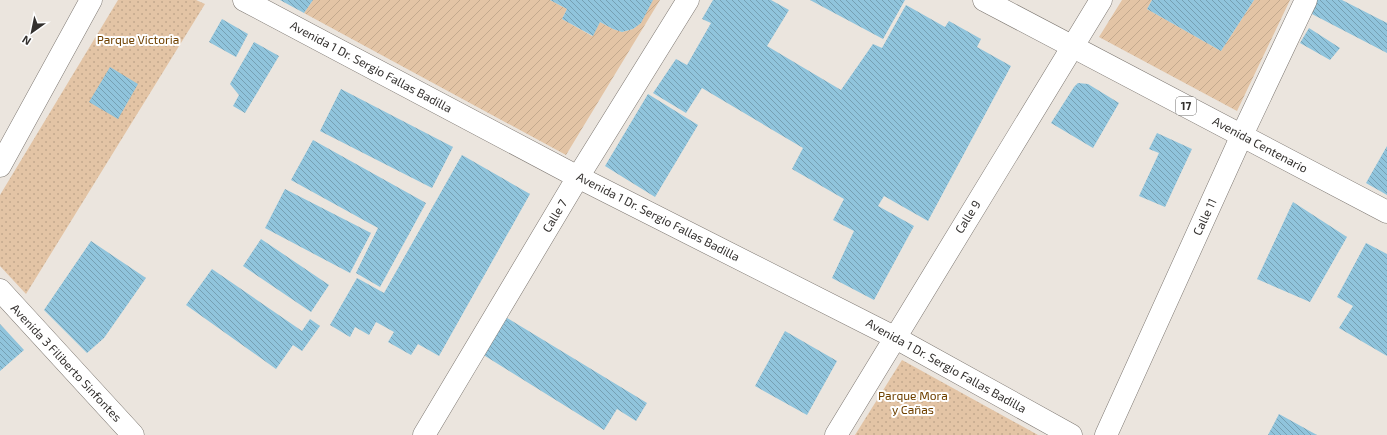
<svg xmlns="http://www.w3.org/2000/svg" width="1387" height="435" font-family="'Exo 2',sans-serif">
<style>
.grass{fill:url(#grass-dots)}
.garden{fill:url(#garden-furrows)}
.building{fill:url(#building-back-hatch)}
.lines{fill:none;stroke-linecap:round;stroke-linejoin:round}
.minor-casing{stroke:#7d7771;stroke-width:23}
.major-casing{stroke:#7d7771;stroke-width:23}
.minor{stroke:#fff;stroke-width:22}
.major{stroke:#fff;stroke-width:22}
.labels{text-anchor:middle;stroke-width:4;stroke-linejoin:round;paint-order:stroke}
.shield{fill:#fff;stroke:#706e6d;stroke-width:1}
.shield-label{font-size:11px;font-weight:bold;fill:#33302e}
.park-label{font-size:12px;fill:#6f4100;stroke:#fff}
.street-label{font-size:12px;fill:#33302e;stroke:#fff}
</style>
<defs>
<pattern id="grass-dots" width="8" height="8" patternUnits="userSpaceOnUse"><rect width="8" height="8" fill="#e3c4a5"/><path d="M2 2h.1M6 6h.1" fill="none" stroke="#c3a98e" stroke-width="1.8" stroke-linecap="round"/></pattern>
<pattern id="garden-furrows" width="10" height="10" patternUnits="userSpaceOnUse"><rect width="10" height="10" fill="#e3c4a5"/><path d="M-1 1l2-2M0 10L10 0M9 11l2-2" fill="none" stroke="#c3a98e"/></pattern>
<pattern id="building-back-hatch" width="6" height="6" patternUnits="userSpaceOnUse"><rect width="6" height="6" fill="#90c4dc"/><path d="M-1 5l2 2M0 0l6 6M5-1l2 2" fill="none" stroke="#76a0b3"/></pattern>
</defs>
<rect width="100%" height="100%" fill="#ebe5de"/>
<path class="grass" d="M118,0H196L205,4L26,294L0,266V195Z
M902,360L1038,435H855Z"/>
<path class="garden" d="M313,0H550L567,9L562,19L592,36L600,22L613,29L622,32L633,29L641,23L644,0H660L566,155L304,13Z
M1122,0H1152L1147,9L1221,51L1254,0H1290L1237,111L1099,37Z"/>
<path class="building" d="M280,0H313L304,13Z
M550,0H653L641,23L633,29L622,32L613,29L600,22L593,36L562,19L567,9Z
M713,0H771L789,10L767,46L841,90L873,44L882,48L906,5L945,27L949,21L981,39L977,47L1011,66L928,221L884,196L878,206L914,226L874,300L832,278L854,231L833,220L844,199L792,169L803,148L702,88L686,113L653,93L676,59L687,65L711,23L702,19Z
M810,0H905L883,39Z
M1152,0H1254L1221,51L1147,9Z
M1316,0H1342L1387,23V53L1310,13Z
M222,19L248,34L236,57L209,42Z
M1309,28L1340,48L1330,60L1300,43Z
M254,42L279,56L245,113L233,106L239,95L230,84Z
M110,67L138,84L118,119L89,102Z
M1078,83L1088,84L1119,103L1093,148L1051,123L1074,87Z
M341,89L453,147L432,188L320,131Z
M648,94L698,125L655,197L605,166Z
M1157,133L1192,149L1165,207L1139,196L1159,153L1149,149Z
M313,140L426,203L380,287L356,273L378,228L291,180Z
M1387,146V195L1366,183Z
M462,155L530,194L439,356L418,344L411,355L388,342L394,332L376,322L369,335L355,327L350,337L330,325L357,278L384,293Z
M285,189L371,233L350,273L265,228Z
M1293,202L1347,237L1310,302L1257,279Z
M261,239L329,285L311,312L243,266Z
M91,241L146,278L104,338L87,353L44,310Z
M1366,243L1387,254V356L1339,328L1353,306L1337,297Z
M212,269L302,331L310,319L320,326L302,351L293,345L276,369L186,305Z
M504,316L647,403L636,421L617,409L604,430L482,354Z
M0,324L24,350L0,371Z
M785,331L837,361L807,415L755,386Z
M1279,414L1317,435H1268Z"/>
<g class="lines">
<defs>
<path id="minor" d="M244,0L578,177L894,337L1071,435
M0,166L91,0
M0,290L133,435
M424,435L578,177L688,0
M836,435L1101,0
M1106,435L1242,135L1306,0"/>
<path id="major" d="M984,0L1387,212"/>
</defs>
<use href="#minor" class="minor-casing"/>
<use href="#major" class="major-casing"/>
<use href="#minor" class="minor"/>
<use href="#major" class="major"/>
</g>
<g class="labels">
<rect class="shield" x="1176" y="97" width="20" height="18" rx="3"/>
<g class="shield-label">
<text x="1186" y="110">17</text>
</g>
<g class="park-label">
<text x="138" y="44">Parque Victoria</text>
<text x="913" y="400">Parque Mora<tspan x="913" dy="14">y Cañas</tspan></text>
</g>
<g class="street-label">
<text transform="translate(371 67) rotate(28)" y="4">Avenida 1 Dr. Sergio Fallas Badilla</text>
<text transform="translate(1260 145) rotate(28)" y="4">Avenida Centenario</text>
<text transform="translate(555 216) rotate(-59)" y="4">Calle 7</text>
<text transform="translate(658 217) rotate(27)" y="4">Avenida 1 Dr. Sergio Fallas Badilla</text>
<text transform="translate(968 217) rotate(-58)" y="4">Calle 9</text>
<text transform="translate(1205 217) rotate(-65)" y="4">Calle 11</text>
<text transform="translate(66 363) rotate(47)" y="4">Avenida 3 Filiberto Sinfontes</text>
<text transform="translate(946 366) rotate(29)" y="4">Avenida 1 Dr. Sergio Fallas Badilla</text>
</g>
</g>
<g transform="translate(32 32) rotate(213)" stroke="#ffffff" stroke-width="3" paint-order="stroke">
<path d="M0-3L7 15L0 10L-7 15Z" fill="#33302e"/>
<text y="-6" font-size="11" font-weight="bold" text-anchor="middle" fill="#33302e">N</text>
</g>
</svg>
